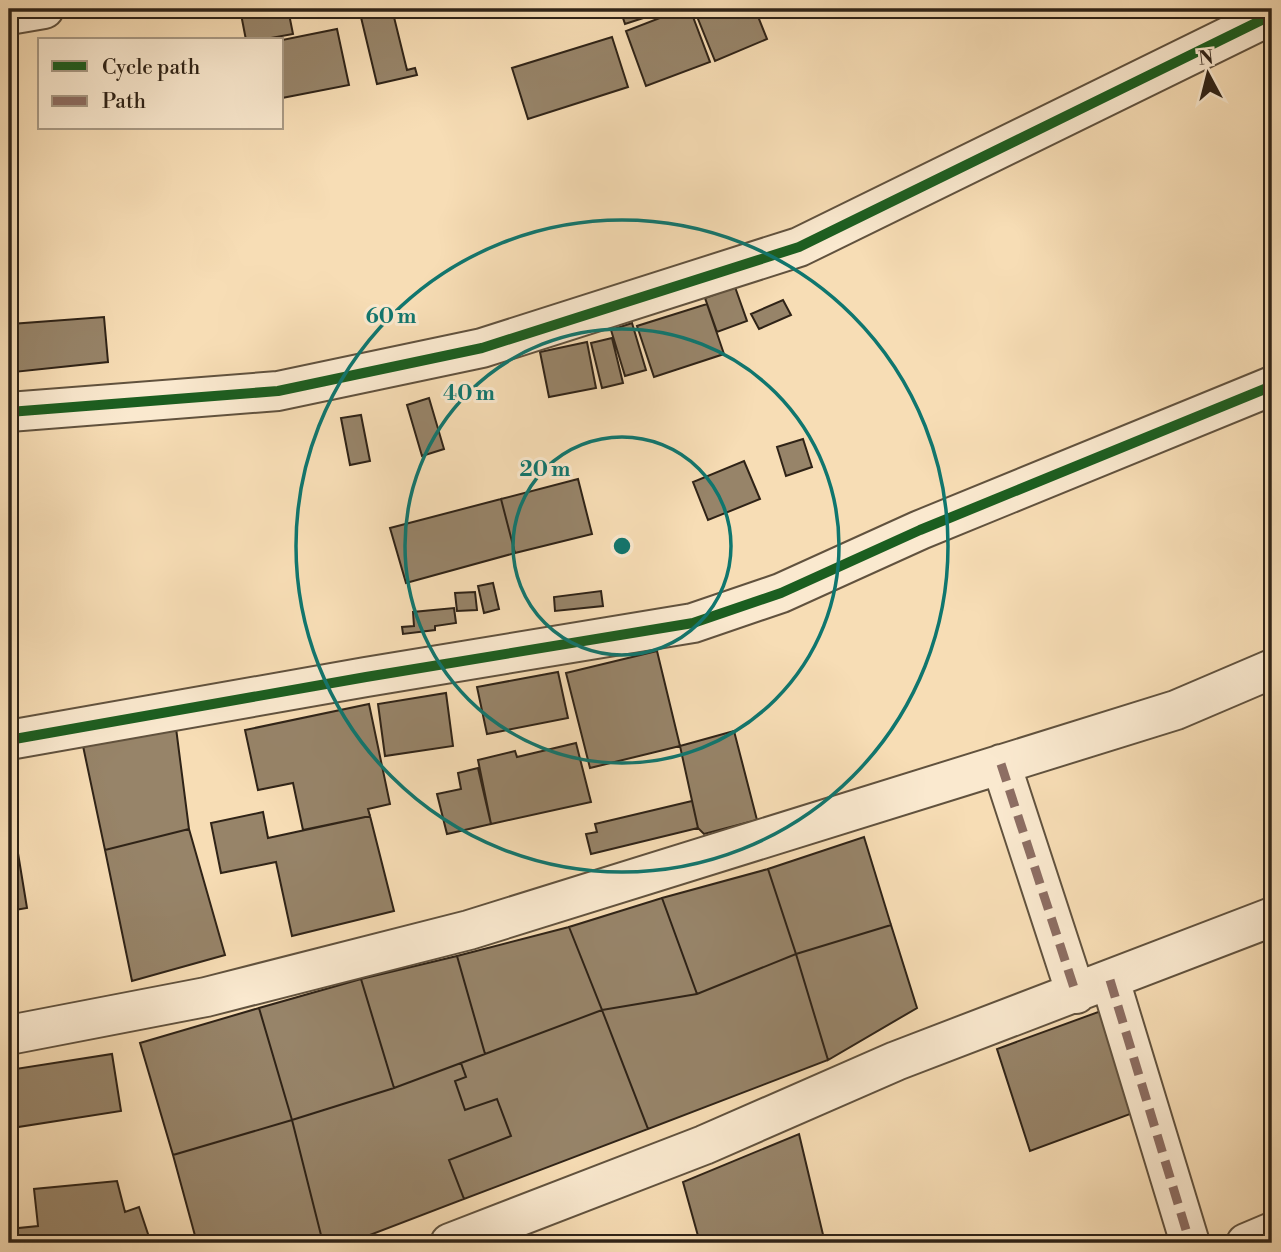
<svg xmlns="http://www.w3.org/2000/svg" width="1281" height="1252" font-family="'Libre Bodoni',serif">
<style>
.building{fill:#978469;stroke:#2f2317;stroke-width:2}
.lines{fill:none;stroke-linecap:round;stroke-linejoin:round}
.street-casing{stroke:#61523e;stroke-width:42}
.street{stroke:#fae9cf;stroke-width:38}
.quiet{stroke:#8d6e63;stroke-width:9;stroke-dasharray:18 9;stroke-linecap:butt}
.cycleway-casing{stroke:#fae9cf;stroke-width:15}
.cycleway{stroke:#1b5e20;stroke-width:10}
.ring{fill:none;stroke:#0f766e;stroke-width:3.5}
.centre{fill:#0f766e;stroke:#fae9cf;stroke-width:3.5}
.ring-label{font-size:21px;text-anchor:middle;font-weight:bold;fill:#0f766e;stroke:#fae9cf;stroke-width:6;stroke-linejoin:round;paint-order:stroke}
</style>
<rect width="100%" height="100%" fill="#f7ddb5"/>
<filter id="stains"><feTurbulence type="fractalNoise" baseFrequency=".00286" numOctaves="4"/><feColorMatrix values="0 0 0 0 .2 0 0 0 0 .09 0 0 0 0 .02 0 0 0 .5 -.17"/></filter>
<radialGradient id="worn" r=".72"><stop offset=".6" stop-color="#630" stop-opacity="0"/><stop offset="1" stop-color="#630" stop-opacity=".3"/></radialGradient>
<path class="building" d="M240,9H288L293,34L260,40H246Z
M359,9H392L407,70L415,68L417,75L377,84Z
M620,9H671L625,24Z
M683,9H690L710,62L646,86L626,31Z
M694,9H755L767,39L715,61Z
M337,29L349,85L282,98V40Z
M612,37L628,87L528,119L512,68Z
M735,287L747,321L717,332L705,298Z
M9,300L14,372H9Z
M783,300L791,315L759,329L751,314Z
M707,304L724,354L654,377L637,326Z
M104,317L108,362L14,372L11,324Z
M632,323L646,370L625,376L611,330Z
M612,338L623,383L602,388L591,343Z
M587,342L596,388L549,397L540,352Z
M429,398L444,449L422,456L407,405Z
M361,415L370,461L350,465L341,418Z
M803,439L812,467L786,476L777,447Z
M744,461L760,499L708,520L693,482Z
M578,479L592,534L515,553L501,499Z
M501,499L515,553L406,583L390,528Z
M493,583L499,609L484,613L478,586Z
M601,591L603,606L555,611L554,597Z
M475,592L477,610L457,611L455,593Z
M454,608L456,623L435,626V630L403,634L402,627L414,626L413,612Z
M657,651L680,746L590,768L566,673Z
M558,672L568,718L487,734L477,687Z
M446,693L453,746L385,756L378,704Z
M369,704L390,804L368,809L370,816L303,830L293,783L258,790L245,730Z
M176,728L189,829L105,850L83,746Z
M734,731L757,820L704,834L698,828L680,746Z
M576,743L591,802L491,824L478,760L515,751L517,757Z
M478,768L491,824L447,834L437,794L461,789L458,773Z
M692,801L698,828L591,854L586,834L597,832L595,824Z
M263,812L268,838L370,816L394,911L292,936L276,862L221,873L211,823Z
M189,829L225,955L132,981L105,850Z
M15,835L27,908L9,911V836Z
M864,837L891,925L796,954L768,869Z
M768,869L796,954L697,994L662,898Z
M662,898L697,994L602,1010L569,927Z
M891,925L917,1008L828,1060L796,954Z
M569,927L602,1010L485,1054L457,956Z
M796,954L828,1060L648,1129L602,1010L697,994Z
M457,956L485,1054L394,1088L361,979Z
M361,979L394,1088L292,1120L259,1008Z
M259,1008L292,1120L173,1155L140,1043Z
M602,1010L648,1129L464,1199L449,1160L511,1136L497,1099L465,1110L455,1081L466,1077L461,1063Z
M1101,1011L1133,1113L1030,1151L997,1049Z
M112,1054L121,1111L18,1127L9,1070Z
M461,1063L466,1077L455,1081L465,1110L497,1099L511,1136L449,1160L464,1199L349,1243H323L292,1120L394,1088Z
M292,1120L323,1243H197L173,1155Z
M799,1134L825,1243H700L683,1182Z
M117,1181L125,1212L139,1207L151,1243H9V1229L38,1226L34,1189Z"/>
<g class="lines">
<defs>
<path id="street" d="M9,15L44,9
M9,412L278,391L482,348L799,247L1272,15
M9,740L366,677L693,623L781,593L920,530L1272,386
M1001,764L1076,994
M1110,980L1190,1243
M9,1035L206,997L469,930L1176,710L1272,669
M450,1243L704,1145L896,1061L1272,917
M1246,1243L1272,1232"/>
</defs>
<use href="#street" class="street-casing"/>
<use href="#street" class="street"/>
<path class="quiet" d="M1001,764L1076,994
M1110,980L1190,1243"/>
<defs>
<path id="cycleway" d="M9,412L278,391L482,348L799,247L1272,15
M9,740L366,677L693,623L781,593L920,530L1272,386"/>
</defs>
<use href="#cycleway" class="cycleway-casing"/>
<use href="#cycleway" class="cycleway"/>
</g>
<g class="ring">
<circle cx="622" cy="546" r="109"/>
<circle cx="622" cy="546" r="217"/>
<circle cx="622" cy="546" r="326"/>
</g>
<circle cx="622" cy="546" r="10" class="centre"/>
<g class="ring-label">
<text x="391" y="323">60 m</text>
<text x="469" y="400">40 m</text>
<text x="545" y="476">20 m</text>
</g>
<rect width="1281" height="1252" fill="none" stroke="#f7ddb5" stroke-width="35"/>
<rect x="10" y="10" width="1260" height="1231" fill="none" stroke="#2f2317" stroke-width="3.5"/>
<rect x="18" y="18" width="1246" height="1217" fill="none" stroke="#2f2317" stroke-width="2"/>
<rect x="38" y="38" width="245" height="91" fill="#fae9cf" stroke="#a99a85" stroke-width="2"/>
<rect x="52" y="61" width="35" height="10" fill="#1b5e20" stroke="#a99a85" stroke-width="2"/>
<text x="102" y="74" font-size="21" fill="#2f2317">Cycle path</text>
<rect x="52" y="96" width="35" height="10" fill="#8d6e63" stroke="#a99a85" stroke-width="2"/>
<text x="102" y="108" font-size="21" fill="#2f2317">Path</text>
<g transform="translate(1208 74) rotate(353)" stroke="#fae9cf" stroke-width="5" paint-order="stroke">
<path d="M0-5L12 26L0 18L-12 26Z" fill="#2f2317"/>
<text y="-10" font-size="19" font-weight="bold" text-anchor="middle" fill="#2f2317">N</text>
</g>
<rect width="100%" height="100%" filter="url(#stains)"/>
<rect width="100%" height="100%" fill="url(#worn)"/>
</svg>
